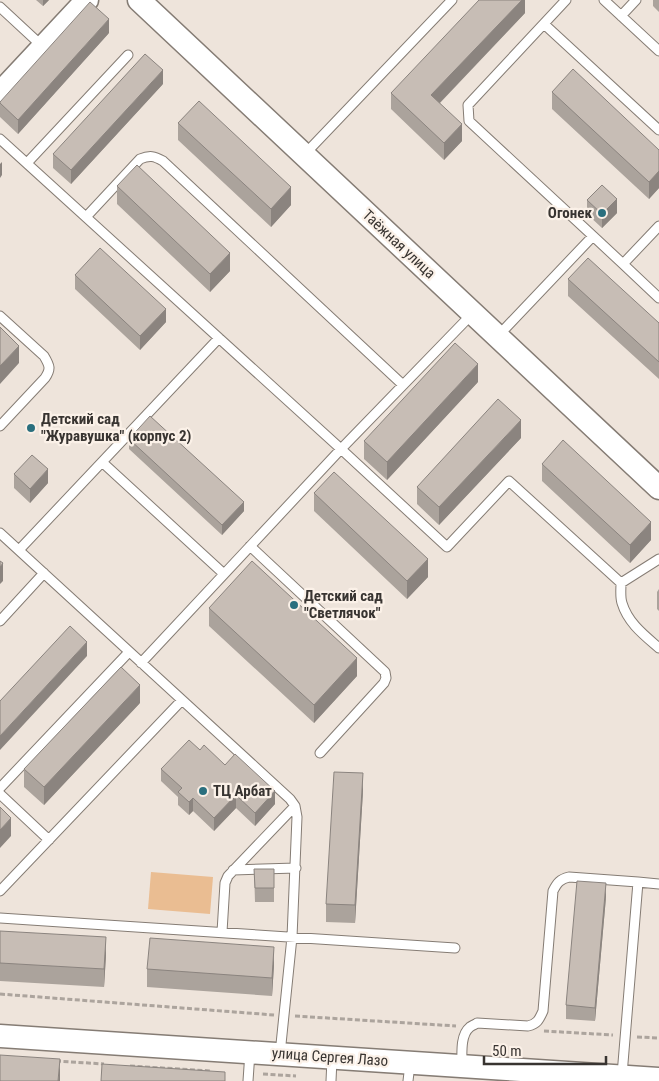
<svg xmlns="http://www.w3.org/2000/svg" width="659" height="1081" font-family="'Roboto Condensed',sans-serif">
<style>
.green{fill:#eabd92}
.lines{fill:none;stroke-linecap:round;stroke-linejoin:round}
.service-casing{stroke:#857c74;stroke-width:11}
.tertiary-casing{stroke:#857c74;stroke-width:25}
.path{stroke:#aca49d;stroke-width:3;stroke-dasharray:5 2.5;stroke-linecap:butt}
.service{stroke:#fff;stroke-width:9}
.tertiary{stroke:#fff;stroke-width:22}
.wall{fill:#aba39c}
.shaded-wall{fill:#8b847f}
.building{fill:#c7bdb5;stroke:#8b847f}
.poi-dot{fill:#2a6f7e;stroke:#fbf1e8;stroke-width:2}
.labels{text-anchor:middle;stroke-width:4.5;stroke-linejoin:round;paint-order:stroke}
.poi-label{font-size:15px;font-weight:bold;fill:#383431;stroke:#fbf1e8;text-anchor:start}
.street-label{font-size:15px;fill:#383431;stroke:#fbf1e8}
</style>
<rect width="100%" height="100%" fill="#eee4db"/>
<path class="green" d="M151,872L213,877L210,914L148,909Z"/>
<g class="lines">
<defs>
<path id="service" d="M566,0L468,105L469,121L593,236
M604,0L659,51
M0,7L42,46
M621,16L636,0
M544,24L659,130
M0,139L341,449L447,547L509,481L621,583L659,559
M304,155L452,0
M27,163L128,55
M86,217L140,159C150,155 154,156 163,161L403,385
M623,264L659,298
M0,316L44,356C50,366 51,369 45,378L0,426
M497,337L593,236L623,264L659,226
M102,462L224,574
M0,533L290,799L295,806L297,817L292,937L280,1054
M250,546L385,672L386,678L384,683L320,753
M19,550L219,338
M621,583C621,590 620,597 622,603C628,623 644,635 659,648
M0,621L44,573
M141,663L341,449L472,314
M0,788L129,652
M0,794L49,840
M233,870L296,868
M0,891L182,700
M0,918L455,948
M222,932L225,883L228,876L295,806
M462,1066C462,1054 460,1035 470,1027C471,1026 476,1024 477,1023L528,1026C537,1024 539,1020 543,1011L553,891C557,883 560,879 569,877L638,882
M622,1075L638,882L659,884
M248,1081L250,1052
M331,1081L332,1059
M408,1081L410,1064"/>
<path id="tertiary" d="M139,0L659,488
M0,93L87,0
M0,1036L659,1079"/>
</defs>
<use href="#service" class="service-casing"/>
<use href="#tertiary" class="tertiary-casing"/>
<path class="path" d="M0,994L274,1015
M295,1016L456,1026
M544,1031L613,1035
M637,1037L659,1038
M56,1061L104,1064
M130,1066L211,1071
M263,1074L296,1076"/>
<use href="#service" class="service"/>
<use href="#tertiary" class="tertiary"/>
</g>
<path class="wall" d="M36,0H49L43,6Z
M525,0V13L440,103L462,141L444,160L391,109V93Z
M653,0H659V12L653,6Z
M109,33L18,134L0,117V102Z
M163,84L71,184L53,168V154Z
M552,92L659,150V188L649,199L552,109Z
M178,123L291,205L271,227L178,140Z
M117,186L230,271L210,292L117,204Z
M587,200L617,213L602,228L587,214Z
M75,275L166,322L140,350L75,289Z
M568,279L659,323V379L568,296Z
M478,382L387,480L364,459V441Z
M521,438L439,525L417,504V487Z
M129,439L244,511L222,535L129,449Z
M542,464L651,540L630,563L542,481Z
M14,474L48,483L30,503L14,488Z
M314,493L428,577L407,599L314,511Z
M659,589V611L657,609V592Z
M209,608L357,676L314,723L209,626Z
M140,703L44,805L24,787V769Z
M200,750L225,765L275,804L255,826L236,808L214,831L193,811L189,815L178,805V797L161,781V769Z
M363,791L355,923L326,922V904Z
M254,869H274V902H255Z
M606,897L595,1021L566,1019V1005Z
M0,931L106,955L104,987L0,981Z
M274,965L272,996L147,987V969Z"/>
<path class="shaded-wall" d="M43,0H49L43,6Z
M522,0H525V13L431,112V95Z
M109,19V33L18,134V120Z
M163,70V84L71,184V170Z
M462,124V141L444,160V143Z
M2,162V175L0,178V164Z
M659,171V188L649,199V182Z
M291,187V205L271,227V209Z
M617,199V213L602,228V214Z
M230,253V271L210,292V274Z
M166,309V322L140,350V336Z
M19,346V363L0,384V366Z
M478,364V382L387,480V462Z
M521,420V438L439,525V507Z
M48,469V483L30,503V489Z
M244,502V511L222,535V525Z
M651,522V540L630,563V545Z
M428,559V577L407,599V581Z
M3,563V581L0,584V567Z
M87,642V656L0,750V736Z
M357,658V676L314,723V705Z
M140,685V703L44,805V787Z
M363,773V791L355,923V905Z
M275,791V804L255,826V813Z
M236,795V808L214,831V818Z
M193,798V811L189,815V802Z
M11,818V836L0,848V830Z
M606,883V897L595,1021V1008Z
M106,937V955L104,987V969Z
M274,947V965L272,996V978Z
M60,1059V1081H58Z"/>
<path class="building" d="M479,0H522L431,95L462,124L444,143L391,93Z
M90,2L109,19L18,120L0,103V102Z
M145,54L163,70L71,170L53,154Z
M573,69L659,150V171L649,182L552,92Z
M199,101L291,187L271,209L178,123Z
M137,165L230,253L210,274L117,186Z
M602,185L617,199L602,214L587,200Z
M100,248L166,309L140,336L75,275Z
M588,258L659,323V362L568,279Z
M0,327L19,346L0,366Z
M455,343L478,364L387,462L364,441Z
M498,399L521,420L439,507L417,487Z
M150,416L244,502L222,525L129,439Z
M563,440L651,522L630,545L542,464Z
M32,455L48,469L30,489L14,474Z
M334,472L428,559L407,581L314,493Z
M0,561L3,563L0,567Z
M252,561L357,658L314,705L209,608Z
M70,626L87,642L0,736V701Z
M121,667L140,685L44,787L24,769Z
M189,740L200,750L204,745L225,765L235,754L275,791L255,813L236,795L214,818L193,798L189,802L178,792L182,788L161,769Z
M334,772L363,773L355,905L326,904Z
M0,807L11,818L0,830Z
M254,869H274V888H255Z
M577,881L606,883L595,1008L566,1005Z
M0,931L106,937L104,969L0,963Z
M150,938L274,947L272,978L147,969Z
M0,1055L60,1059L58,1081H0Z
M102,1064L225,1072V1081H101Z"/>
<g class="poi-dot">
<circle cx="602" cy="213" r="5"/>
<circle cx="31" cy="428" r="5"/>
<circle cx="294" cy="605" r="5"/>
<circle cx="203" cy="791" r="5"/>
</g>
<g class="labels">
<g class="poi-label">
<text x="592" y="218" text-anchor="end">Огонек</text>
<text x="41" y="424">Детский сад<tspan x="41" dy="17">"Журавушка" (корпус 2)</tspan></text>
<text x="304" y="601">Детский сад<tspan x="304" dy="17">"Светлячок"</tspan></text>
<text x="213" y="796">ТЦ Арбат</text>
</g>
<g class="street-label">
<text transform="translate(399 244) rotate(43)" y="5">Таёжная улица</text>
<text transform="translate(330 1057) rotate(4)" y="5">улица Сергея Лазо</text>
</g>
</g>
<path d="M484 1056v8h122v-8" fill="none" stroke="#383431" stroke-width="2.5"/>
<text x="492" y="1056" font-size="15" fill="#383431" stroke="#fbf1e8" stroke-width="4" paint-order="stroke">50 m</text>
</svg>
